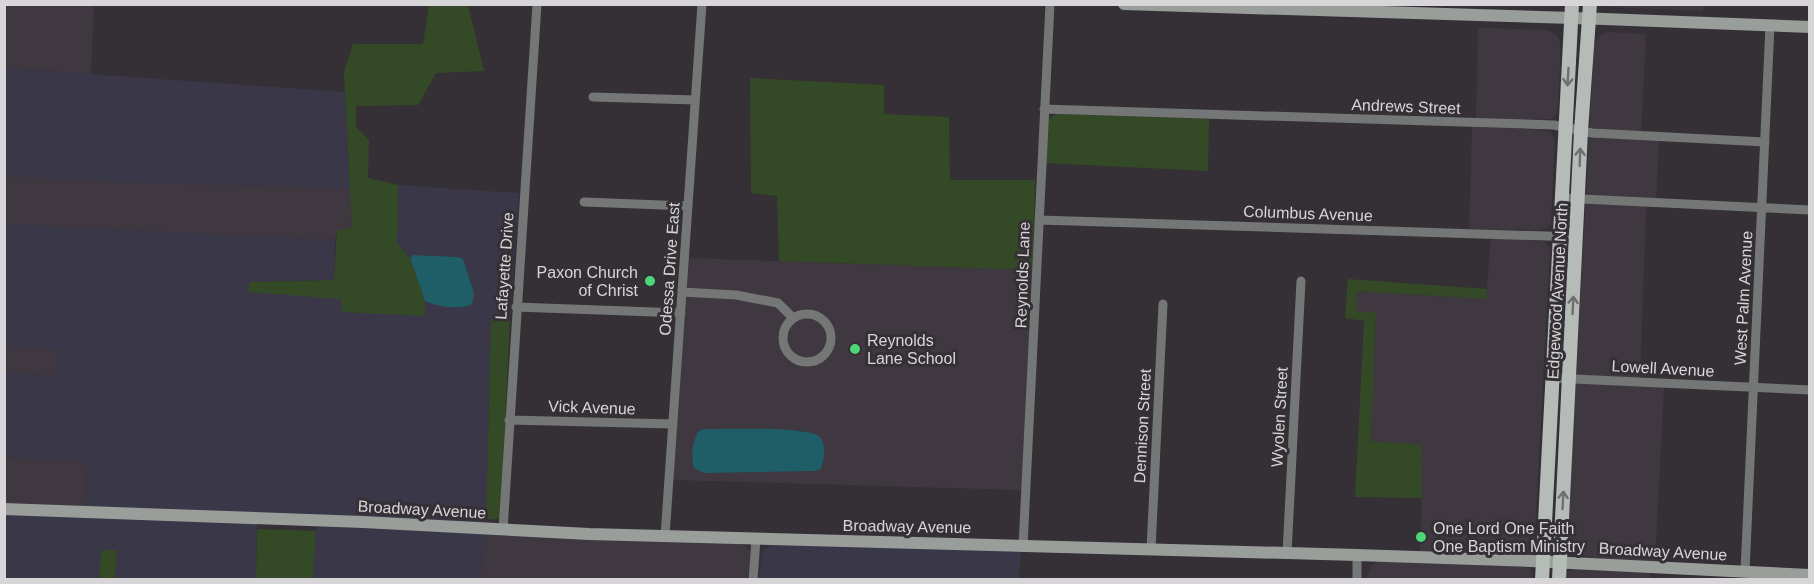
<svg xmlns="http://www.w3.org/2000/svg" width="1814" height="584" font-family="Arial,sans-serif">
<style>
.built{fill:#403841;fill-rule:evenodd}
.industrial{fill:#3a3748}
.green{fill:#344a27}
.water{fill:#205e67}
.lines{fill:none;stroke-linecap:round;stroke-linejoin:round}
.street{stroke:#747775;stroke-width:9}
.secondary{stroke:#999e9b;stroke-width:12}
.primary{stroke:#b5bcb8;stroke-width:14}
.oneway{stroke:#6e6f70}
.poi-dot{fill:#4cd676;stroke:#343035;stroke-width:2}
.labels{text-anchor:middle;stroke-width:6;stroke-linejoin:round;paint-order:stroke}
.street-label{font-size:16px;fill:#d8d5d8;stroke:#343035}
.poi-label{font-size:16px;fill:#d8d5d8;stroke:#343035;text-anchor:start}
</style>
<rect width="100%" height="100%" fill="#343035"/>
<path class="built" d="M7,5H94L91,74L5,68V27Z
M1605,5L1703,4V11L1610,7Z
M1478,28L1548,30L1557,35L1560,43V69L1557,113L1552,119L1529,120L1476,119Z
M1608,32L1646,34L1641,139L1659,141L1656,207H1646L1640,385L1664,387L1655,563L1605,560L1584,556L1571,555L1567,548L1594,45L1600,35Z
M1472,127L1535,129L1551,132L1555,138L1551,223L1548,228L1538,230L1469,229Z
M5,176L108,182L350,188L352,227L337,231L335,240L5,224Z
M1491,238L1544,241L1550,248L1534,549L1529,554L1524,555L1420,553L1422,498L1421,445L1371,441L1376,314L1356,311L1357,291L1486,299Z
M688,258L1033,270L1022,490L673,480ZM704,429L796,430L817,434L815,471L704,473Z
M4,345L57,349L56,376L5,372Z
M4,457L86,462L85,506L5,503Z
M485,534L737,543L746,546L750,551L748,579L480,580Z
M1379,561L1527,567L1532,570L1533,580H1366L1371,566Z
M1574,568L1650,572V579L1565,580L1567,572Z"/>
<path class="industrial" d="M4,68L345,92L350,188L108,182L5,176Z
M398,185L519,193L510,317L491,319L486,525L85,506L86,462L5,457L4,372L56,376L57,350L5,345V224L335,240L334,280L250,282L342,299V312L425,315V301L432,304L474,293L463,259L459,257L413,255L410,258L397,243Z
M5,515L257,524L256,579H115L117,550H102L99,579L5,580Z
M318,526L485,534L480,579L313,580L316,531Z
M772,545L1021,550L1019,579L758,580L763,551Z"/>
<path class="green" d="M429,5H468L484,71L436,73L418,105L356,106V127L369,140L368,178L398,185L397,243L410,258L425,301V316L342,312L341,299L247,292L250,282L334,280L337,231L352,227L344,72L353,44H423Z
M750,78L884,85V114L949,117L950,180H1035L1033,270L779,261L777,196L751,193Z
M1057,114L1209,119L1208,171L1045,163L1047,120Z
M1348,279L1487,289L1486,299L1357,291L1356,311L1376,313L1371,441L1421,445L1422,498L1355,497L1364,321L1345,318Z
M510,317L501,514L498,519H486L491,319Z
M257,529L316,531L313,579H256Z
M101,550H117L115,579H99Z"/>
<path class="water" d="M413,255L459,257L463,259L474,293L472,304C460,310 437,307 425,301L410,258Z
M704,429C723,429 811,426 820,437C827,445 824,460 821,469L815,471L704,473L694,468C691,455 692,444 698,432Z"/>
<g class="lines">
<path class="street" d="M593,97L695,100
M1044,109L1554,125L1592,133L1765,142
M1561,198L1810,210
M584,202L688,206
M1039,220L1577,237
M682,292L736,295L778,303L793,318
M516,307L681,313
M783 338a24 24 0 1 1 48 0a24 24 0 1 1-48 0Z
M1552,378L1810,390
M509,420L673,424
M503,530L537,4
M665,536L702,4
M1023,546L1050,4
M1151,549L1163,304
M1287,553L1301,281
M1745,571L1770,25
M753,580L756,539
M1357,580V555"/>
<path class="secondary" d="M1124,4L1604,19L1810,27
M4,509L363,522L589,534L1357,555L1531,561L1810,575"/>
<path class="primary" d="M1542,580L1572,4
M1559,580L1581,131L1590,4"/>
</g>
<defs><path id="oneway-shaft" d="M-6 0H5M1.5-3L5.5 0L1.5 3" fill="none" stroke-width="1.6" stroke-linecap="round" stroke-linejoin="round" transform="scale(1.5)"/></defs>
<g class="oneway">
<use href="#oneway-shaft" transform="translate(1568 77) rotate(93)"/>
<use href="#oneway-shaft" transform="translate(1580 157) rotate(-88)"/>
<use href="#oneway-shaft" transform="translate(1573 305) rotate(-87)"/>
<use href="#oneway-shaft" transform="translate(1563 500) rotate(-87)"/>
</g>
<g class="poi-dot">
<circle cx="650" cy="281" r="6"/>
<circle cx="855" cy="349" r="6"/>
<circle cx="1421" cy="537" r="6"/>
</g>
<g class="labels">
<g class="street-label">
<text transform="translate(1406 106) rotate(2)" y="6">Andrews Street</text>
<text transform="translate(1308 213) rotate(2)" y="6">Columbus Avenue</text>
<text transform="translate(504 266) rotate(-86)" y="6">Lafayette Drive</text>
<text transform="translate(669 269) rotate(-86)" y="6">Odessa Drive East</text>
<text transform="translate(1022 275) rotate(-88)" y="6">Reynolds Lane</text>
<text transform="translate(1557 291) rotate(-87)" y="6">Edgewood Avenue North</text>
<text transform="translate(1743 298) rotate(-87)" y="6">West Palm Avenue</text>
<text transform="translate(1663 368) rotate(3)" y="6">Lowell Avenue</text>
<text transform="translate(592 407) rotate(2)" y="6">Vick Avenue</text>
<text transform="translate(1279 417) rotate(-87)" y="6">Wyolen Street</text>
<text transform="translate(1142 426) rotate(-87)" y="6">Dennison Street</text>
<text transform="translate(422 509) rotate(3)" y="6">Broadway Avenue</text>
<text transform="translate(907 526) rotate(1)" y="6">Broadway Avenue</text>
<text transform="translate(1663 551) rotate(3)" y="6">Broadway Avenue</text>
</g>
<g class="poi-label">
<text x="638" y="278" text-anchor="end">Paxon Church<tspan x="638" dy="18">of Christ</tspan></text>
<text x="867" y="346">Reynolds<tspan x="867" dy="18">Lane School</tspan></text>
<text x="1433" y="534">One Lord One Faith<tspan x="1433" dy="18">One Baptism Ministry</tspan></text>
</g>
</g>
<rect width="1814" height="584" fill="none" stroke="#d8d5d8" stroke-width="12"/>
</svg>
